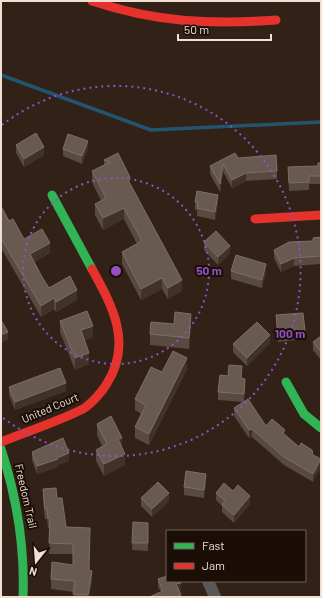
<svg xmlns="http://www.w3.org/2000/svg" width="322" height="598" font-family="Barlow,sans-serif">
<style>
.lines{fill:none;stroke-linecap:round;stroke-linejoin:round}
.stream{stroke:#22546f;stroke-width:3.5}
.street{stroke:#565956;stroke-width:12}
.fast{stroke:#30b455;stroke-width:9}
.jam{stroke:#e5322d;stroke-width:9}
.wall{fill:#584941}
.shaded-wall{fill:#413229}
.building{fill:#685951;stroke:#7e6e65}
.ring{fill:none;stroke:#9350c3;stroke-width:2;stroke-dasharray:2 4}
.labels{text-anchor:middle;stroke-width:4;stroke-linejoin:round;paint-order:stroke}
.street-label{font-size:11px;fill:#f1dfd2;stroke:#1a0e06}
.centre{fill:#9350c3;stroke:#1a0e06;stroke-width:2}
.ring-label{font-size:12px;text-anchor:middle;font-weight:bold;fill:#9350c3;stroke:#1a0e06;stroke-width:4;stroke-linejoin:round;paint-order:stroke}
</style>
<rect width="100%" height="100%" fill="#312116"/>
<g class="lines">
<path class="stream" d="M1,75L151,130L321,122"/>
<path class="street" d="M208,581L215,597"/>
<path class="fast" d="M52,195L92,269
M286,382L304,414L321,428
M1,449C17,498 25,545 23,597"/>
<path class="jam" d="M92,1C155,22 210,25 276,20
M255,219L321,215
M1,442C28,431 57,422 83,409C91,404 101,393 106,385C133,344 113,307 92,269"/>
</g>
<path class="wall" d="M16,145L44,155L24,167L16,153Z
M88,148L82,164L63,156V149Z
M118,153L130,184L182,291L168,299L162,289L141,300L122,264V252L137,244L124,219L103,230L95,215V204L101,201L92,182V171L104,165V160Z
M238,158L277,171V179L246,181L232,188L223,172L220,192L210,174V166Z
M321,163V184H309V190L289,191L288,167L318,166Z
M195,202L218,203L215,220L197,216V210H195Z
M1,206L9,221L24,239L50,253L34,262L42,277L49,288L77,300L56,312L54,309L41,317L1,248Z
M321,237V264L294,266L281,272L274,258V250L313,241Z
M204,242L230,253L218,265L204,250Z
M231,271L266,272L262,288L231,279Z
M276,315L305,331V339L278,342L276,323Z
M60,321L93,337L85,340L89,364L75,370L60,332Z
M174,324L191,325L189,349L150,345V334Z
M321,336V360L313,350V342Z
M270,343L247,366L233,352V344Z
M187,369L149,445L135,438V427L141,414L135,410V399L162,372Z
M242,374L241,378L245,387L244,401L266,426L285,435L299,447L313,455V482L284,465L252,437L249,438L234,416V408L243,402L218,400V392L228,376Z
M9,387L66,391L15,410L9,395Z
M97,424L125,465L104,476L96,461V450L102,446L97,435Z
M32,452L69,461L58,465V467L37,474L32,460Z
M206,482L204,498L184,495V487Z
M43,489L57,498L66,527L89,570L92,581L89,597H73L74,592L51,589V579L73,565V554H49L50,528H48L47,519H45L43,500Z
M233,491L250,504L234,523L222,512V506L216,500V493Z
M141,498L169,501L152,517L141,506Z
M133,522L148,531V551L132,550Z
M158,579L181,591H179L181,597L161,592L158,587Z"/>
<path class="shaded-wall" d="M88,141V148L82,164V156Z
M44,147V155L24,167V159Z
M223,164V172L220,192V184Z
M246,173V181L232,188V180Z
M130,177V188L127,178Z
M218,195V203L215,220V212Z
M124,208V219L103,230V218Z
M50,243V253L30,265V254Z
M230,246V253L218,265V257Z
M294,258V266L281,272V264Z
M266,264V272L262,288V280Z
M162,278V289L141,300V289Z
M182,280V291L168,299V288Z
M77,290V300L56,312V302Z
M54,298V309L41,317V306Z
M191,314V325L189,349V338Z
M93,326V337L81,342V330Z
M8,332V340L1,343V335Z
M270,335V343L247,366V358Z
M89,353V364L75,370V358Z
M187,358V369L149,445V434Z
M245,379V387L244,402V394Z
M66,383V391L15,410V402Z
M252,429V437L249,438V430Z
M122,438V449L118,439Z
M69,453V461L58,465V467L37,474V466Z
M125,454V465L104,476V464Z
M321,460V468L313,482V474Z
M206,474V482L204,498V490Z
M169,493V501L152,517V509Z
M250,496V504L234,523V515Z
M92,571V581L89,597H88Z
M181,583V591L176,592V584Z"/>
<path class="building" d="M36,133L44,147L24,159L16,145Z
M68,134L88,141L82,156L63,149Z
M118,153L130,177L127,178L182,280L168,288L162,278L141,289L122,252L142,241L124,208L103,218L95,204L106,198L92,171L110,162L104,160Z
M235,153L238,158L276,155L277,171L246,173L232,180L223,164L220,184L210,166Z
M318,163H321V176H309V182L289,183L288,167L318,166Z
M197,191L218,195L215,212L197,208L198,202H195Z
M1,206L9,221L13,219L24,239L42,229L50,243L30,254L42,277L49,288L70,276L77,290L56,302L54,298L41,306L1,238Z
M216,231L230,246L218,257L204,242Z
M321,237V256L294,258L281,264L274,250L289,242L313,241V238Z
M236,255L266,264L262,280L231,271Z
M87,311L93,326L81,330L89,353L75,358L60,321Z
M175,312L191,314L189,338L150,334L151,322L174,324Z
M303,313L305,331L278,334L276,315Z
M1,320L8,332L1,335Z
M257,322L270,335L247,358L233,344Z
M321,336V352L313,342Z
M173,351L187,358L149,434L135,427L146,405L135,399L151,367L162,372Z
M229,365L242,366L241,378L245,379L244,394L218,392L220,375L228,376Z
M60,368L66,383L15,402L9,387Z
M248,399L266,426L272,419L285,430L283,433L299,447L301,443L312,450L313,455L321,459L313,474L284,457L252,429L249,430L234,408Z
M111,416L122,438L118,439L125,454L104,464L96,450L107,444L97,424Z
M63,438L69,453L57,458L58,459L37,466L32,452Z
M186,471L206,474L204,490L184,487Z
M158,482L169,493L152,509L141,498Z
M224,483L233,491L238,485L250,496L234,515L222,505L225,501L216,493Z
M56,488L57,498H62L66,527L90,528L89,570L92,571L88,595L73,594L75,581L51,579L52,562L73,565V544L49,543L50,518H48L47,509H45L43,489Z
M133,522L148,523V543H132Z
M167,576V581H180L181,583L176,584L181,595L177,597H149L163,591L158,579Z"/>
<g class="ring">
<circle cx="116" cy="271" r="93"/>
<path d="M2 125A185 185 0 1 1 2 417"/>
</g>
<g class="labels">
<g class="street-label">
<text transform="translate(50 408) rotate(-23)" y="4">United Court</text>
<text transform="translate(26 496) rotate(77)" y="4">Freedom Trail</text>
</g>
</g>
<circle cx="116" cy="271" r="6" class="centre"/>
<g class="ring-label">
<text x="209" y="275">50 m</text>
<text x="290" y="338">100 m</text>
</g>
<rect width="322" height="598" fill="none" stroke="#f1dfd2" stroke-width="4"/>
<rect x="166" y="530" width="140" height="52" fill="#1a0e06" stroke="#706258"/>
<rect x="174" y="543" width="20" height="6" fill="#30b455" stroke="#706258"/>
<text x="202" y="550" font-size="12" fill="#f1dfd2">Fast</text>
<rect x="174" y="563" width="20" height="6" fill="#e5322d" stroke="#706258"/>
<text x="202" y="570" font-size="12" fill="#f1dfd2">Jam</text>
<g transform="translate(36 562) rotate(197)" stroke="#1a0e06" stroke-width="3" paint-order="stroke">
<path d="M0-3L7 15L0 10L-7 15Z" fill="#f1dfd2"/>
<text y="-6" font-size="11" font-weight="bold" text-anchor="middle" fill="#f1dfd2">N</text>
</g>
<path d="M178 34v6h93v-6" fill="none" stroke="#f1dfd2" stroke-width="2"/>
<text x="184" y="34" font-size="12" fill="#f1dfd2" stroke="#1a0e06" stroke-width="3" paint-order="stroke">50 m</text>
</svg>
